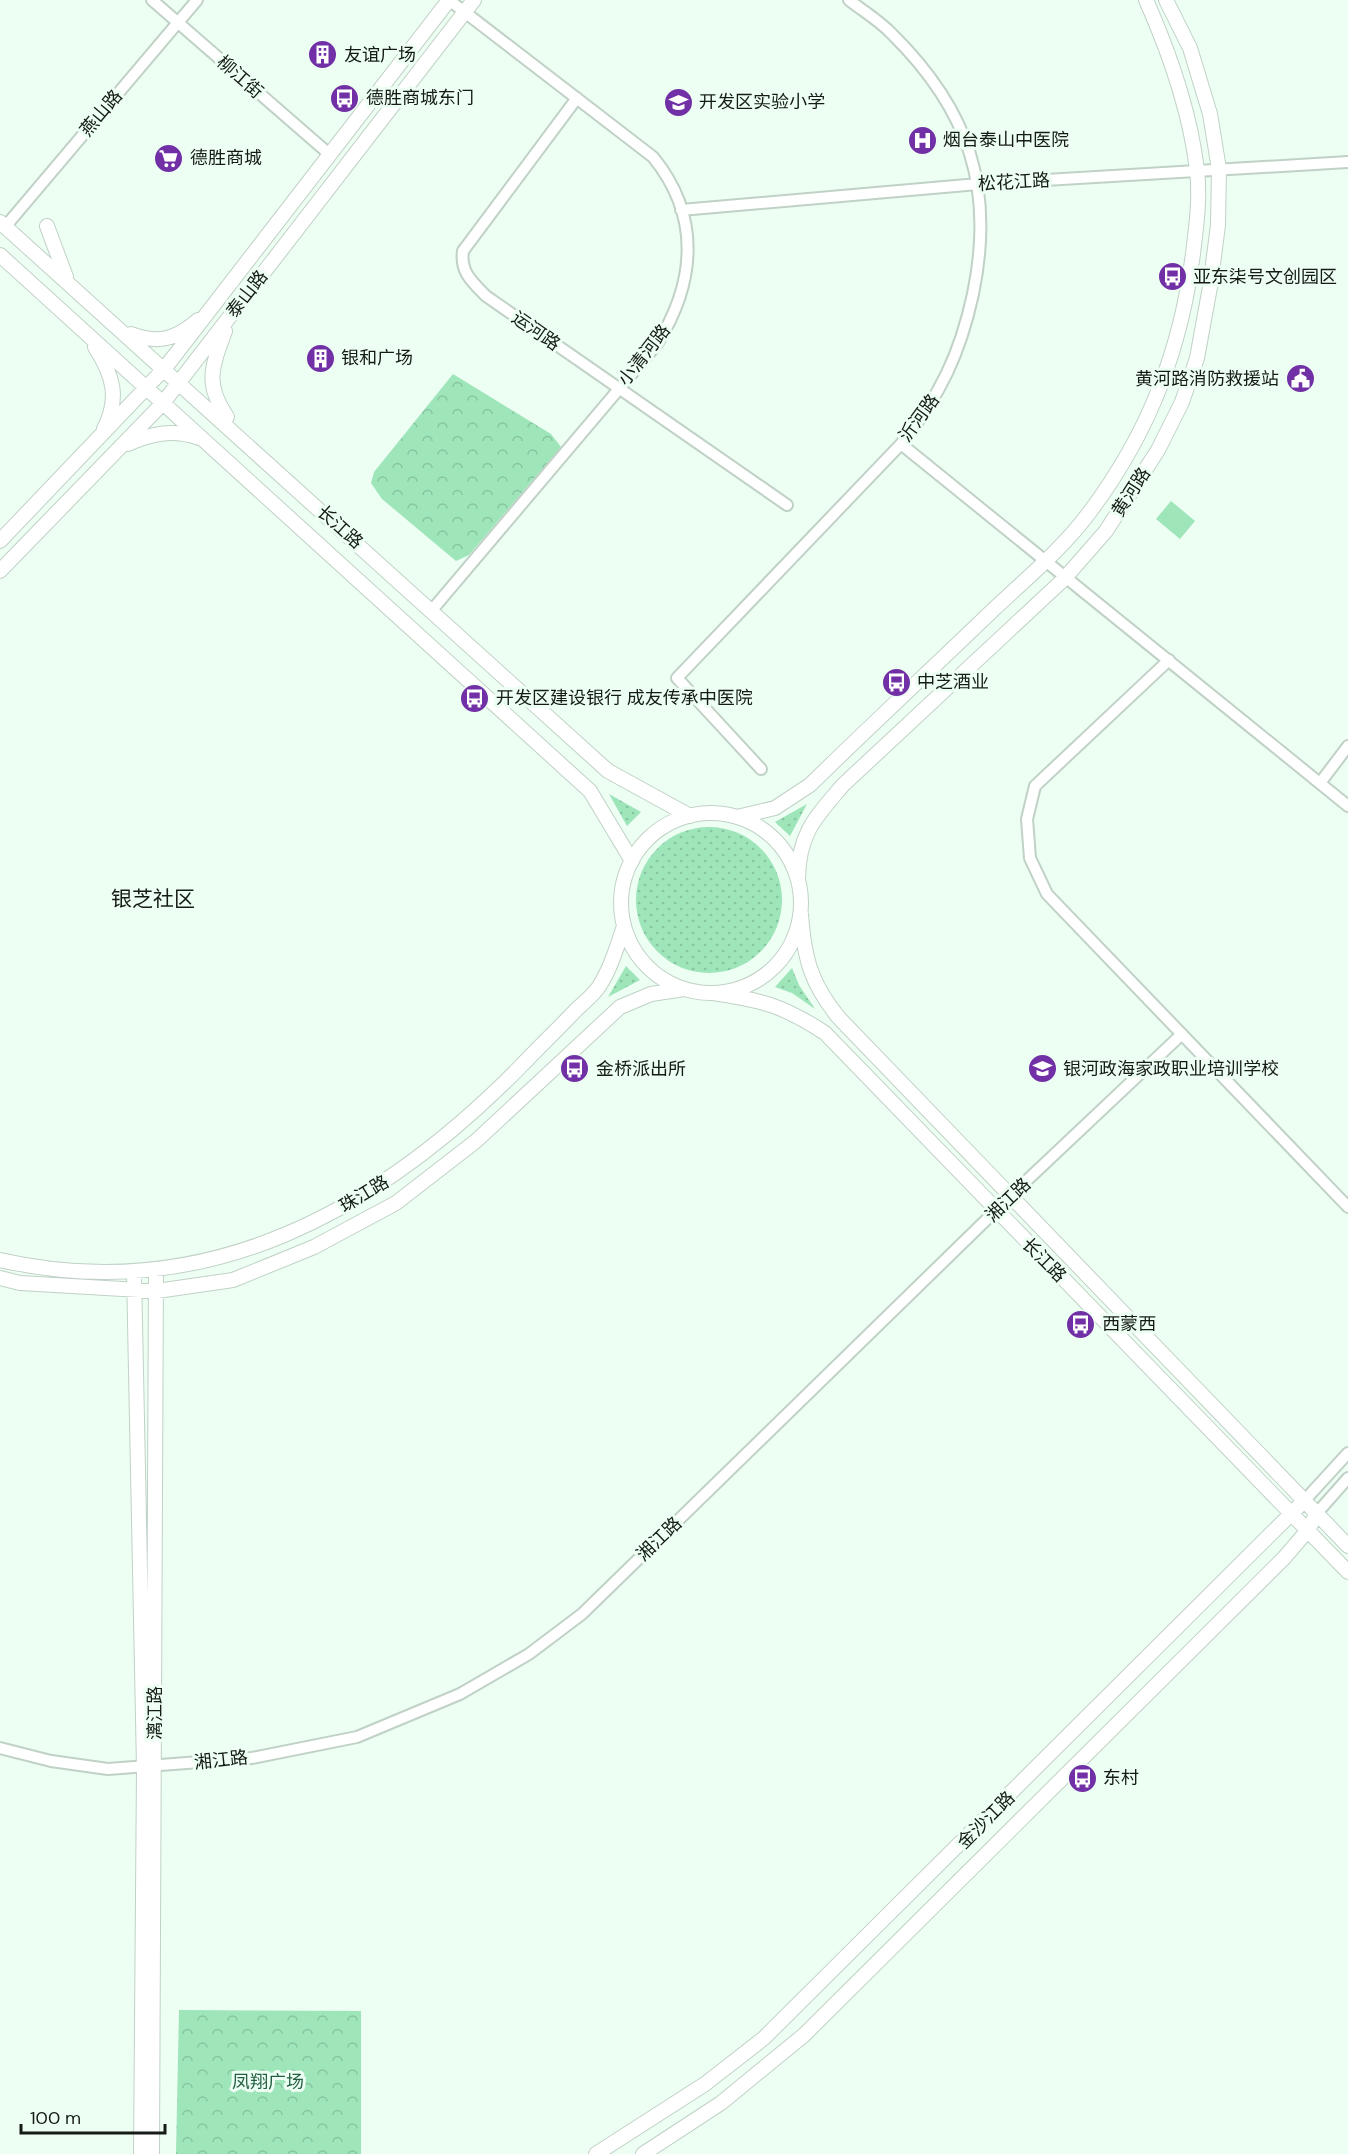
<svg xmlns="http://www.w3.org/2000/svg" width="1348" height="2154" font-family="'DM Sans','Noto Sans SC',sans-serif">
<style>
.grass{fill:url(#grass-dots)}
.park{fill:url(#park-crowns)}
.pitch{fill:#9ee5ba}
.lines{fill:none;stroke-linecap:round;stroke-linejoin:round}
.minor-casing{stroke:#c0d1c6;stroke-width:14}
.major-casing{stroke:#c0d1c6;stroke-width:16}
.minor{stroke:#fff;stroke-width:10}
.major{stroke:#fff;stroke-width:14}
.labels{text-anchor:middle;stroke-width:6;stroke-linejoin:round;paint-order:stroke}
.poi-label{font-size:18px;fill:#151b17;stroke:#edfef3;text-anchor:start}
.street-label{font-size:18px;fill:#151b17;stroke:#edfef3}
.park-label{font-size:18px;fill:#246040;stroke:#edfef3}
.quarter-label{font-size:21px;fill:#151b17;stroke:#edfef3}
</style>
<defs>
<pattern id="grass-dots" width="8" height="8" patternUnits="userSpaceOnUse" patternTransform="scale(1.5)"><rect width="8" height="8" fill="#9ee5ba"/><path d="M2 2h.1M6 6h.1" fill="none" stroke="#87c49f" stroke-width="1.8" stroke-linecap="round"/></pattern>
<pattern id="park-crowns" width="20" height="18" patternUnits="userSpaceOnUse" patternTransform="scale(1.5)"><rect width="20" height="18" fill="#9ee5ba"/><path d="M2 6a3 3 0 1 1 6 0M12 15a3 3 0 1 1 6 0" fill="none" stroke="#87c49f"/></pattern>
</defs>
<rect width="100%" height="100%" fill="#edfef3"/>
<path class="grass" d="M609,794L641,812L627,826Z
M807,804L790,836L775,822Z
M636 900a73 73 0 1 1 146 0a73 73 0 1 1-146 0Z
M626,966L640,980L608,997Z
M792,968L799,985L815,1009L792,993L775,987Z"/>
<path class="park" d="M453,374L551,434L561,447L469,555L456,561L382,499L371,483L374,472Z
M179,2010L361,2011V2154H176Z"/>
<path class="pitch" d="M1171,501L1195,521L1180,539L1156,519Z"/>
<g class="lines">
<defs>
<path id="minor" d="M152,0L328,153
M577,98L463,251C460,272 472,282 486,296L787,505
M681,210L978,184L1348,162
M5,227L197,0
M901,444C1049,565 1199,685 1348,806
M432,610L657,344C696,282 701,216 653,157L449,0
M1169,660L1035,786L1027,819L1030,858L1047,894L1348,1207
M761,769L677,678L901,444C940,396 960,354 973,294C995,188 969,110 892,34C880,21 863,11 849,0
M1320,783L1348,746
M1304,1501L1348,1453
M1317,1513L1348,1478
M0,1748L51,1761L108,1769L252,1758L357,1737L460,1694L529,1654L582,1614L1023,1184L1182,1034"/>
<path id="major" d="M0,222L608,771L690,816
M47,226L66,277
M0,255L590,791L632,861
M225,331C212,367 204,383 227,417
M131,334C158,344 175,340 198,320
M95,347C113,375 120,398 104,429
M128,444C152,433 174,429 199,438
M0,541L165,368L449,0
M0,571L163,403L474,0
M621 903a90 90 0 1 1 180 0a90 90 0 1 1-180 0Z
M737,817L775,808L810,785C871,725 933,668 994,609C1026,579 1063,548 1089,513C1150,432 1183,345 1194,245C1197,221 1200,195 1197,170C1190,111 1170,54 1146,0
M798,878C799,833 815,818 843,785L1064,579L1106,531L1158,450L1182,402L1197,358L1210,287L1218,225L1219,169L1210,114L1190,48L1166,0
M801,914C804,958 811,984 839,1018L1348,1546
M713,993C762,1000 784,1006 825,1033L1348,1572
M0,1260C207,1307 379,1210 520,1067C538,1048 557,1030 575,1011C583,1003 594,995 600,985C611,967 617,947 624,926
M134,1272L144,1768L141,2154
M0,1278L20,1283L157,1291L233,1280L314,1247L396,1203L476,1141L620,1007L651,994L684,989
M152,2154L156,1271
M596,2154L705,2084L764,2038L1304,1501
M643,2154L721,2103L804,2035L1284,1558L1308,1530L1317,1513"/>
</defs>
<use href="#minor" class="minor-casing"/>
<use href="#major" class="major-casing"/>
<use href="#minor" class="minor"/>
<use href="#major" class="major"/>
</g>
<defs>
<symbol id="building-disc" viewBox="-11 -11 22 22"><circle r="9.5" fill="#7130a5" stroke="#edfef3"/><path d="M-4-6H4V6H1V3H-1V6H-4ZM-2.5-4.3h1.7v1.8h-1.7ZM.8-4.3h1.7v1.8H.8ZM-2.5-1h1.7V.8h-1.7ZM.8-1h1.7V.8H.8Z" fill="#fff"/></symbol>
<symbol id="bus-disc" viewBox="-11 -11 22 22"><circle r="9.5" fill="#7130a5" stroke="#edfef3"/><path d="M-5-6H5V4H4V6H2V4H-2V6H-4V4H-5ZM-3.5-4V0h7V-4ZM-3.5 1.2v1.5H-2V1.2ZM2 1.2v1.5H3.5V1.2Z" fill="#fff"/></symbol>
<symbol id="school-disc" viewBox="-11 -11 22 22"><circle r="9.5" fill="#7130a5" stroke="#edfef3"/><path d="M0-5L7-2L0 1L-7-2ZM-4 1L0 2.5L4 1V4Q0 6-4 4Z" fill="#fff"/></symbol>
<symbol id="hospital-disc" viewBox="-11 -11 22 22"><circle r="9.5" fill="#7130a5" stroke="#edfef3"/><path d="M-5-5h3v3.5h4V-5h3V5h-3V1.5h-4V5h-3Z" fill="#fff"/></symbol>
<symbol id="supermarket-disc" viewBox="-11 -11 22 22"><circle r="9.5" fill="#7130a5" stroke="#edfef3"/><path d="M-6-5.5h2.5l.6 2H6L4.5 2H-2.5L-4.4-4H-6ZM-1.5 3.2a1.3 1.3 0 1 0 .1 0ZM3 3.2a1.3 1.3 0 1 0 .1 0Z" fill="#fff"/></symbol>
<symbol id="civic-disc" viewBox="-11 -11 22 22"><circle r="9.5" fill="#7130a5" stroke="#edfef3"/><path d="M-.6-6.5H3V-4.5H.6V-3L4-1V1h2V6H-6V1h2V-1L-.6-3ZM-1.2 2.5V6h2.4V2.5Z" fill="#fff"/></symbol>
</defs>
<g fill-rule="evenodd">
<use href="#building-disc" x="306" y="38" width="33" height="33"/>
<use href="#bus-disc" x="328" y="82" width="33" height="33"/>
<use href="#school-disc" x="662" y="86" width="33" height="33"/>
<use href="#hospital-disc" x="906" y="124" width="33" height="33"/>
<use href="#supermarket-disc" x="152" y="142" width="33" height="33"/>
<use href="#bus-disc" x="1156" y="260" width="33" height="33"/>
<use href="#building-disc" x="304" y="342" width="33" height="33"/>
<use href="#civic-disc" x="1284" y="362" width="33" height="33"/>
<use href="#bus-disc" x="880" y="666" width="33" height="33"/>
<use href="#bus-disc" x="458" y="682" width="33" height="33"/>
<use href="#bus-disc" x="558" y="1052" width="33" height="33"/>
<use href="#school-disc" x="1026" y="1052" width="33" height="33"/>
<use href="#bus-disc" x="1064" y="1308" width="33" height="33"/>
<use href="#bus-disc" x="1066" y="1762" width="33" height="33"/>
</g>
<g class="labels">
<g class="poi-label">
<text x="344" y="61">友谊广场</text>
<text x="366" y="104">德胜商城东门</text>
<text x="699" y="108">开发区实验小学</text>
<text x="943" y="146">烟台泰山中医院</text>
<text x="190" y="164">德胜商城</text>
<text x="1193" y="283">亚东柒号文创园区</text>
<text x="341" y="364">银和广场</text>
<text x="1279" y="385" text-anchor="end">黄河路消防救援站</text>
<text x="917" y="688">中芝酒业</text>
<text x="496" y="704">开发区建设银行 成友传承中医院</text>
<text x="596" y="1075">金桥派出所</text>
<text x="1063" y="1075">银河政海家政职业培训学校</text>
<text x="1102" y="1330">西蒙西</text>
<text x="1103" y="1784">东村</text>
</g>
<g class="street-label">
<text transform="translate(240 77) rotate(41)" y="6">柳江街</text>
<text transform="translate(101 113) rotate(-50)" y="6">燕山路</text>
<text transform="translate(1014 182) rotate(-3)" y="6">松花江路</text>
<text transform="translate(247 294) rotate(-52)" y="6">泰山路</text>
<text transform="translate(536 331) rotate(35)" y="6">运河路</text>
<text transform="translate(644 355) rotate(-52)" y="6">小清河路</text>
<text transform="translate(919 418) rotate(-54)" y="6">沂河路</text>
<text transform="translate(1131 492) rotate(-57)" y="6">黄河路</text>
<text transform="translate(340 527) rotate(42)" y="6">长江路</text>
<text transform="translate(364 1194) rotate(-31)" y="6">珠江路</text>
<text transform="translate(1008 1200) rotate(-44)" y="6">湘江路</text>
<text transform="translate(1044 1260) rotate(45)" y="6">长江路</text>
<text transform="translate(659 1539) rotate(-44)" y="6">湘江路</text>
<text transform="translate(155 1713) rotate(-90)" y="6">漓江路</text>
<text transform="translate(221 1760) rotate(-6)" y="6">湘江路</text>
<text transform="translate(986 1820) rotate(-45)" y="6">金沙江路</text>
</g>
<g class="park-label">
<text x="268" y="2088">凤翔广场</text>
</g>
<g class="quarter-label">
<text x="153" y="906">银芝社区</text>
</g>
</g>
<path d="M21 2124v9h144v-9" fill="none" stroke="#151b17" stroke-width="3"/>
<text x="30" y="2124" font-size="18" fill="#151b17" stroke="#edfef3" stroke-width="4.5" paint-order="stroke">100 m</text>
</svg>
